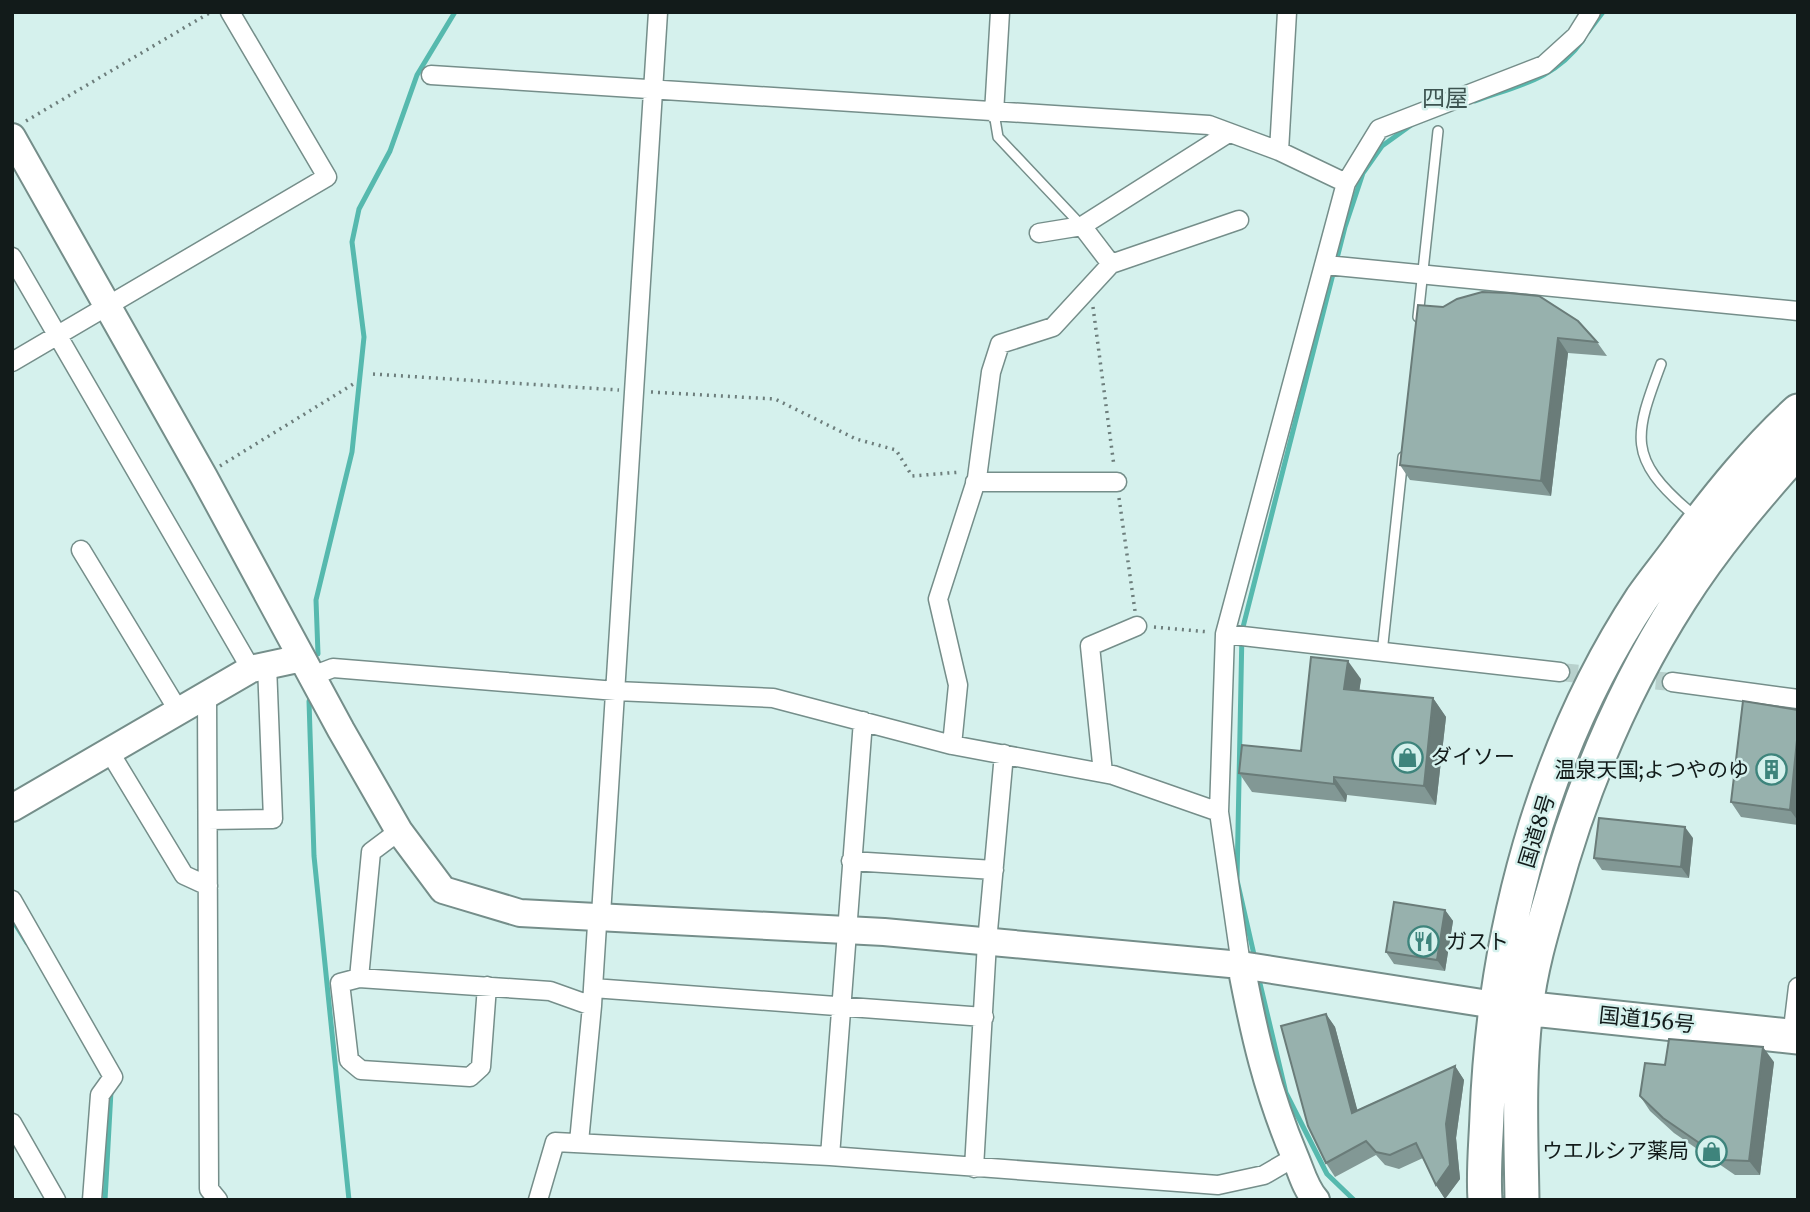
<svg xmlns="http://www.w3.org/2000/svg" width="1810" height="1212" font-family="Merriweather,'Noto Sans JP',serif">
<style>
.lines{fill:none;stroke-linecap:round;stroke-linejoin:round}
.stream{stroke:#56b9ae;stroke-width:5}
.street-tunnel{stroke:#b8d1cd;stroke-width:18;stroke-dasharray:18 9;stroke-linecap:butt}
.lane-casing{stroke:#758e8a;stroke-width:12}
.street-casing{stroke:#758e8a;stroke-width:21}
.secondary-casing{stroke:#758e8a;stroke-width:30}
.highway-casing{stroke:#758e8a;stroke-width:37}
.path{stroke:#6d7e7c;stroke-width:3.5;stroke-dasharray:2 5;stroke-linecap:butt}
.lane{stroke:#fff;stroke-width:9}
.street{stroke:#fff;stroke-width:18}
.secondary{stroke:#fff;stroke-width:26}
.highway{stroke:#fff;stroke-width:33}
.wall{fill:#829895}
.shaded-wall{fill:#6a7c79}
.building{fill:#97b1ad;stroke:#6a7c79;stroke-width:2}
.labels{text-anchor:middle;stroke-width:5;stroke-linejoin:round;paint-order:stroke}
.poi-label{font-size:21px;fill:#121b1a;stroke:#d5f1ed;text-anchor:start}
.street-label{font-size:21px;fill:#121b1a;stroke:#d5f1ed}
.neighbourhood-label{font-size:23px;fill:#3d5451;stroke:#d5f1ed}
</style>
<rect width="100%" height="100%" fill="#d5f1ed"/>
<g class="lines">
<path class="stream" d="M1588,32L1603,12
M1475,101C1519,85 1554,80 1583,40
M318,654L316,600L352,452L364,337L352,242L359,209L390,151L417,75L455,12
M309,701L314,856L349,1200
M12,919L27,943
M1255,959L1237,880L1242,631L1345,227L1363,173L1382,146L1414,123
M1258,975L1286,1093L1327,1174L1354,1200
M105,1200L111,1091"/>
<path class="street-tunnel" d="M1560,672L1601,676
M1629,678L1672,682"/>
<defs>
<path id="lane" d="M994,113L998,137L1082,226
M1418,317L1438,131
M1661,364C1634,436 1627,458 1689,511
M1382,653L1403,457"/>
<path id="street" d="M658,12L601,915L597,925L593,988L984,1017
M431,75L1209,125L1279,151L1346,183
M994,113L1000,12
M1279,151L1287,12
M1039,233L1082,226L1227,134
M12,257L251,669
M1111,264L1239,220
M1326,265L1798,311
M12,362L327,177L230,12
M975,482H1117
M81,550L178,710
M1225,634L1560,672
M312,676L333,668L616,691L773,698L952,745L1113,775L1219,812
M1672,682L1798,699
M207,693L209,1189L218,1200
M863,721L830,1156L1218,1185L1264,1175L1295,1157
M952,745L958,685L938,599L977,478L991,372L1000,344L1053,327L1111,264L1082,226
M109,751L184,875L208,886
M1103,773L1090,646L1137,626
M208,820L273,819L267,665
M399,831L371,852L359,978L550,991L592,1006L593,988
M851,861L994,870
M12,900L113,1077L100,1095L92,1200
M1241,965L1219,812L1225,634L1346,183L1379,129L1544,65L1576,36L1591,12
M359,978L340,983L349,1060L361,1070L470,1077L481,1067L487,986
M1792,1037L1798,987
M12,1123L56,1200
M579,1142L592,1006
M974,1168L987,942L1004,754
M538,1200L555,1142L830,1156"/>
<path id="secondary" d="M12,137L204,477L341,730L399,831L443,890L520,913L884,932L1241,965L1495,1005
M12,808L251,669L302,658
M1241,965C1254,1034 1267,1091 1295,1157C1301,1171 1305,1188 1316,1200"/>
<path id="highway" d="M1504,1006L1798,1037
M1485,1200C1483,1172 1486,1143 1487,1115C1494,936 1542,750 1642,598C1656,578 1672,559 1686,539C1720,494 1756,449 1798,411
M1522,1200C1521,1136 1518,1073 1526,1009C1530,971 1541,933 1552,896C1580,792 1622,691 1680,600C1714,546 1756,497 1798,450"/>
</defs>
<use href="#lane" class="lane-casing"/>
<use href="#street" class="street-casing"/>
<use href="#secondary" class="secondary-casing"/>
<use href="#highway" class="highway-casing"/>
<path class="path" d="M26,121L211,12
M1093,307L1114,466
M373,374L619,390
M651,392L775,399L856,439L896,450L912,476L961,472
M220,466L355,383
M1119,498L1135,611
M1154,627L1209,632"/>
<use href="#lane" class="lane"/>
<use href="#street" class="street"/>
<use href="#secondary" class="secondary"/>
<use href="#highway" class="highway"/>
</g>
<path class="wall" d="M1578,321L1597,342L1607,356L1568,353L1551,496L1410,480L1400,465Z
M1361,679L1359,691L1433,698L1446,717L1436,805L1347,795L1346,802L1252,792L1239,773L1301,751Z
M1798,710V825L1741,817L1731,802Z
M1693,838L1689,878L1602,870L1594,858Z
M1445,910L1453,921L1445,971L1394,964L1386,952Z
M1326,1014L1335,1027L1357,1110L1455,1066L1464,1080L1456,1138L1460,1179L1445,1199L1436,1185L1423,1158L1399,1169L1385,1165L1376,1155L1335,1177L1326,1163Z
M1774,1062L1760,1175H1735L1674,1133L1650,1111L1640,1096L1665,1065Z"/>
<path class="shaded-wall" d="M1558,338L1568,353L1551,496L1541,481Z
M1348,661L1361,679L1357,708L1344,689Z
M1433,698L1446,717L1436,805L1424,786Z
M1798,730V821L1790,810Z
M1334,777L1347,795L1346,802L1334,784Z
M1685,827L1693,838L1689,878L1681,867Z
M1445,910L1453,921L1445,971L1437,960Z
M1326,1014L1335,1027L1362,1127L1352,1113Z
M1763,1047L1774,1062L1760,1175L1749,1161Z
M1455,1066L1464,1080L1456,1138L1460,1179L1445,1199L1436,1185Z"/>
<path class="building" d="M1482,292L1509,293L1539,296L1578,321L1597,342L1558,338L1541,481L1400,465L1418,305L1443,307L1457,299Z
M1311,657L1348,661L1344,689L1433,698L1424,786L1334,777V784L1239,773L1242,745L1301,751Z
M1743,701L1798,710V730L1790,810L1731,802Z
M1599,818L1685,827L1681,867L1594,858Z
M1394,902L1445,910L1437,960L1386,952Z
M1326,1014L1352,1113L1455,1066L1446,1124L1450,1165L1436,1185L1416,1143L1390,1155L1376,1152L1366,1141L1326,1163L1308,1126L1281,1026Z
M1669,1039L1763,1047L1749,1161L1724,1160L1663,1118L1640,1096L1645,1063L1665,1065Z"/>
<defs>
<symbol id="shop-ring" viewBox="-11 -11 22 22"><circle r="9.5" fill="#d5f1ed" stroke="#3e847c" stroke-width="1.5"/><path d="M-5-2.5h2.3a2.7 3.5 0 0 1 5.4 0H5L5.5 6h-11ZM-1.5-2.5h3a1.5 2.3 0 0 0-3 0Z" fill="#3e847c"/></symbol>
<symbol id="building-ring" viewBox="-11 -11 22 22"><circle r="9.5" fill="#d5f1ed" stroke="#3e847c" stroke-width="1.5"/><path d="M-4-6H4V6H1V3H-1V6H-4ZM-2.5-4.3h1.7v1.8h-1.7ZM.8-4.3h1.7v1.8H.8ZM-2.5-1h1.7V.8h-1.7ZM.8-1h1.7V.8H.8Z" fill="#3e847c"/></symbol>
<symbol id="restaurant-ring" viewBox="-11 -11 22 22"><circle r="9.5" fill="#d5f1ed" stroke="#3e847c" stroke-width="1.5"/><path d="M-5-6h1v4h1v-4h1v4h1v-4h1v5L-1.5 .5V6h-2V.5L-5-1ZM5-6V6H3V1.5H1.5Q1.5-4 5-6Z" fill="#3e847c"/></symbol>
</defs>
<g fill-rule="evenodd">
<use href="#shop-ring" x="1390" y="740" width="35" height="35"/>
<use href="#building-ring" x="1754" y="752" width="35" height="35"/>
<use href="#restaurant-ring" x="1406" y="924" width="35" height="35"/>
<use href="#shop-ring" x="1694" y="1134" width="35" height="35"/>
</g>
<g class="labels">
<g class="poi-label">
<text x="1431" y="764">ダイソー</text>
<text x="1749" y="777" text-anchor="end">温泉天国;よつやのゆ</text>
<text x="1446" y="949">ガスト</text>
<text x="1689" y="1158" text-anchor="end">ウエルシア薬局</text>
</g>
<g class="street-label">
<text transform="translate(1537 831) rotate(-73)" y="7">国道8号</text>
<text transform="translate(1647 1020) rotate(6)" y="7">国道156号</text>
</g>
<g class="neighbourhood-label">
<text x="1445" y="106">四屋</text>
</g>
</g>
<rect width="1810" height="1212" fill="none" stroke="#121b1a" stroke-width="28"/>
</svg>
